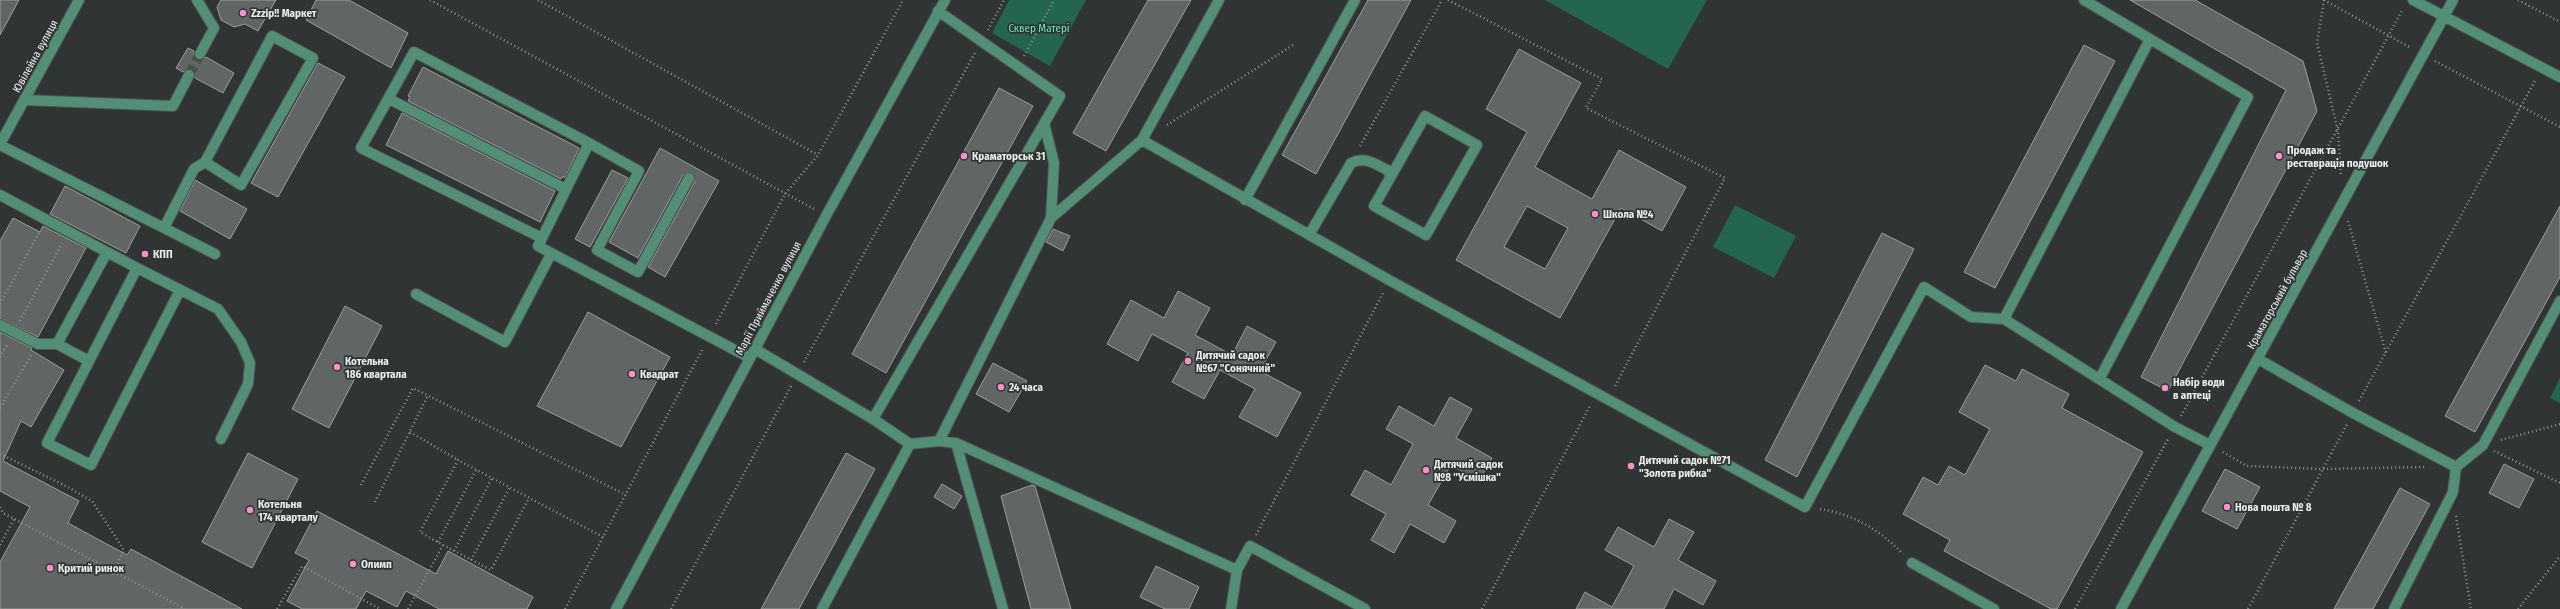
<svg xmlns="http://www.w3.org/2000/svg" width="2560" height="609" font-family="'Fira Sans Condensed',sans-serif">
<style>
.green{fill:#24654d}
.building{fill:#616664;stroke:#999f9c;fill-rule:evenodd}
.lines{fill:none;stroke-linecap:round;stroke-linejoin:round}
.minor-tunnel{stroke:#4c504e;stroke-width:10;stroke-dasharray:10 5;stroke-linecap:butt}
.minor-casing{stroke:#4e5150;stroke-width:12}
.path{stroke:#909392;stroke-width:2.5;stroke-dasharray:1 3;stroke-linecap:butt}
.minor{stroke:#538e76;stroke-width:10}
.poi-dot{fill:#f890cc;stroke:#303432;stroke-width:1.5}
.labels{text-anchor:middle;stroke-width:3.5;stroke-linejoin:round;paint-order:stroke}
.poi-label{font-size:11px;font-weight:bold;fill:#e9eceb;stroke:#303432;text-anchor:start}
.park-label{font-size:11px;fill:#6be9b9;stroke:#303432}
.street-label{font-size:11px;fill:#e9eceb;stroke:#303432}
</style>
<rect width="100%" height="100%" fill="#303432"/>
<path class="green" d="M1009,0H1086L1050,66L992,33Z
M1545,0H1707L1668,69Z
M1735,205L1796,236L1774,278L1713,247Z
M2560,378V403L2550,398Z"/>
<path class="building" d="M0,0H19L0,35Z
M221,0H276L258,31L245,24L234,27L221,20L217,7Z
M316,0H349L408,33L391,68L306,20Z
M1148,0H1191L1106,151L1073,133Z
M1368,0H1411L1316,174L1282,155Z
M2130,0H2195L2303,61L2317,111L2168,391L2141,377L2286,90Z
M2084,45L2115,61L1995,288L1964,272Z
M188,48L194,51V57L197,60L206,57L234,73L223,93L195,78L192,69H188L183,72L176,68Z
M1519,49L1581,83L1535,167L1592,199L1619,150L1686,187L1662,231L1621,208L1560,318L1456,260L1527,132L1486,109ZM1527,206L1568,228L1545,269L1504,247Z
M318,63L345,77L278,197L251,183Z
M423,67L579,148L565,178L563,176L561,179L408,101L410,97L408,96Z
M999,88L1033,106L886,373L852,354Z
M402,113L555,191L540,222L386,145Z
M660,148L719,181L665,277L648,267L695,181L692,173L688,172L683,175L638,258L609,242Z
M612,170L628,178L590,247L575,239Z
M195,180L247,209L230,239L180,211Z
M65,186L140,226L126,253L50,214Z
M2560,206V277L2475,432L2445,416Z
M13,218L40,232L43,226L86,248L38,337L0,319V241Z
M1053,229L1070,236L1063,251L1046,242Z
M1882,233L1914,249L1797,477L1765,460Z
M1178,291L1210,308L1195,335L1232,355L1247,326L1276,342L1260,371L1301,393L1277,437L1239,417L1255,389L1220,370L1204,399L1172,382L1188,353L1152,334L1138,361L1107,344L1131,300L1164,318Z
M345,306L382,326L329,428L292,409Z
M588,312L670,357L621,447L537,406Z
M0,332L32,348L31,350L64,370L31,427L21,421L3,461L79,501L68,523L127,555L131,549L242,609H0V562L30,507L0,491Z
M993,363L1027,381L1009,412L976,394Z
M1985,365L2016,381L2022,369L2069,394L2062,408L2143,452L2057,609H2051L1944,551L1950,540L1903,514L1923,477L1938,485L1949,466L1965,475L1990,429L1959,412Z
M1450,397L1472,409L1456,438L1492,458L1479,481L1451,465L1428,505L1456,521L1444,543L1410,524L1394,553L1371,540L1386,514L1351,495L1365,470L1391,485L1413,444L1386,429L1399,406L1434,426Z
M248,453L298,479L252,568L202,542Z
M846,453L875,469L799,609H761Z
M2504,464L2534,479L2519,508L2489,493Z
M2225,469L2260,487L2237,529L2202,511Z
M942,484L962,496L954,509L934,497Z
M1032,485L1035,486L1071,609H1031L1001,496Z
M2400,488L2430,504L2373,609H2334Z
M317,511L436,574L448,551L533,597L527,609H439L406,591L397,607L366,591L356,609H302L287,601L309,560L295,553Z
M1669,519L1694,532L1678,560L1716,581L1703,605L1674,589L1664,609H1576L1585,592L1612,607L1634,566L1605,550L1618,527L1654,547Z
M1156,566L1199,587L1189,609H1165L1140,597Z"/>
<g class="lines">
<path class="minor-tunnel" d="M189,75L200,54"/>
<defs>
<path id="minor" d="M197,0L214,28L200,54
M2084,0L2248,97L2100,378
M2413,0L2560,77
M2150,39L2004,319L2175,427L2210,445
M389,99L566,189
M25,100L173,106L189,75
M1044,123L1054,163L1051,218
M1142,140L1219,0
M589,143L639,171L597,250L638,272L689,178
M0,144L79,0
M0,145L164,228L194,169L205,162L272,36L313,58L241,185L205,162
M0,195L137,268
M1245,200L1355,0
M164,228L215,254
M1309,235L1351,163C1366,156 1375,164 1389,171L1390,178L1374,206L1426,235L1477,145L1425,116L1390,178
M542,238L361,148L414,52L589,143L542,238L538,246L750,358
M180,290L91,465L47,443L137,268L218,309L241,342L250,363L248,384L221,439
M416,294L505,342L551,254
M0,325L38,344H57
M755,349L873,419L1060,96L938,11
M2258,359L2353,413L2456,467L2453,492L2394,609
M89,361L57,344L107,252
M873,419L910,444L939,441L956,443L1003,609
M939,441L1051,218L1142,140L1389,280L1805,507L1924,287L1971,317L2004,319
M956,443L1237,570
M2456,467L2483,445L2560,301
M1912,563L1994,609
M616,609L826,216L945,0
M822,609L910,444
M1231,609L1237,570L1250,546L1365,609
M2121,609L2453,0"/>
</defs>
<use href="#minor" class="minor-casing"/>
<path class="path" d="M430,0L814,209
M538,0L818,155
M1448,0L1602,79L1586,108L1725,178L1614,388
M2324,0L2317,43L2338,131L2341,175
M2324,0L2411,48
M2518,0L2560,22
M988,30L1004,0
M1024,56L1054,0
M2435,61L2560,127
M1167,125L1293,45
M1360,146L1442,0
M2348,221L2386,353
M0,304L40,231
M20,321L62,243
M716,324L785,194L818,155L903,0
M0,357L8,343
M804,362L975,53
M2359,401L2536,79
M0,408L31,355
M2181,416L2403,9
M410,432L458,460
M2501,440L2560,424
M2494,451L2560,483
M2223,452L2247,466L2323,469L2426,467
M0,454L64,485L92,501L124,550L112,575
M361,485L413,388L626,495
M375,502L428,395
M0,507L3,513L185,609
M1820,509C1853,514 1880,530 1903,554
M2456,516L2471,609
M1256,535L1383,293
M438,542L476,470
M0,545L14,519
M443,545L491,570L529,498
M454,551L492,478
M471,560L510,487
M277,609L302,566L380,609
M408,609L443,545L420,532L458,460L603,537
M565,609L703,348
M671,609L791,386
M1482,609L1591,404
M2075,609L2168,439
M2248,609L2347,424
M2518,609L2560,556"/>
<use href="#minor" class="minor"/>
</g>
<g class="poi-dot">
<circle cx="243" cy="13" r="4"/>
<circle cx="964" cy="156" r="4"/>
<circle cx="2279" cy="156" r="4"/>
<circle cx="1595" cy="214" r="4"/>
<circle cx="145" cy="254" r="4"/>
<circle cx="1188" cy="361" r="4"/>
<circle cx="337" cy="367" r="4"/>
<circle cx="632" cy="374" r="4"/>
<circle cx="1001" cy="387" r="4"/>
<circle cx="2165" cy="388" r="4"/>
<circle cx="1631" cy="466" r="4"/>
<circle cx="1426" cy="470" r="4"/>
<circle cx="2227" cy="507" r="4"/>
<circle cx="250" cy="510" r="4"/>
<circle cx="353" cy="564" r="4"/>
<circle cx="50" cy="568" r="4"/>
</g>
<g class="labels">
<g class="poi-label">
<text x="251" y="17">Zzzip!! Маркет</text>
<text x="2287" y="154">Продаж та<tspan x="2287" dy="13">реставрація подушок</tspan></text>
<text x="972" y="160">Краматорськ 31</text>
<text x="1603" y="218">Школа №4</text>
<text x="153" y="258">КПП</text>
<text x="1196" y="359">Дитячий садок<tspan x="1196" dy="13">№67 "Сонячний"</tspan></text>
<text x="345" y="365">Котельна<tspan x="345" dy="13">186 квартала</tspan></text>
<text x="640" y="378">Квадрат</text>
<text x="2173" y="386">Набір води<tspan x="2173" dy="13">в аптеці</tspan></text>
<text x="1009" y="391">24 часа</text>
<text x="1639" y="464">Дитячий садок №71<tspan x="1639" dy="13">"Золота рибка"</tspan></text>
<text x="1434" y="468">Дитячий садок<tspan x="1434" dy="13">№8 "Усмішка"</tspan></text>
<text x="258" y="508">Котельня<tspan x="258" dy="13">174 кварталу</tspan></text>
<text x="2235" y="511">Нова пошта № 8</text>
<text x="361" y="568">Олимп</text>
<text x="58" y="572">Критий ринок</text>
</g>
<g class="park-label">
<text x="1039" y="32">Сквер Матері</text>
</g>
<g class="street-label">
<text transform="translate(35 56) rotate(-61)" y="4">Ювілейна вулиця</text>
<text transform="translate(768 298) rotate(-62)" y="4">Марії Приймаченко вулиця</text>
<text transform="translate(2277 299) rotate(-61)" y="4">Краматорський бульвар</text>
</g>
</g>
</svg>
